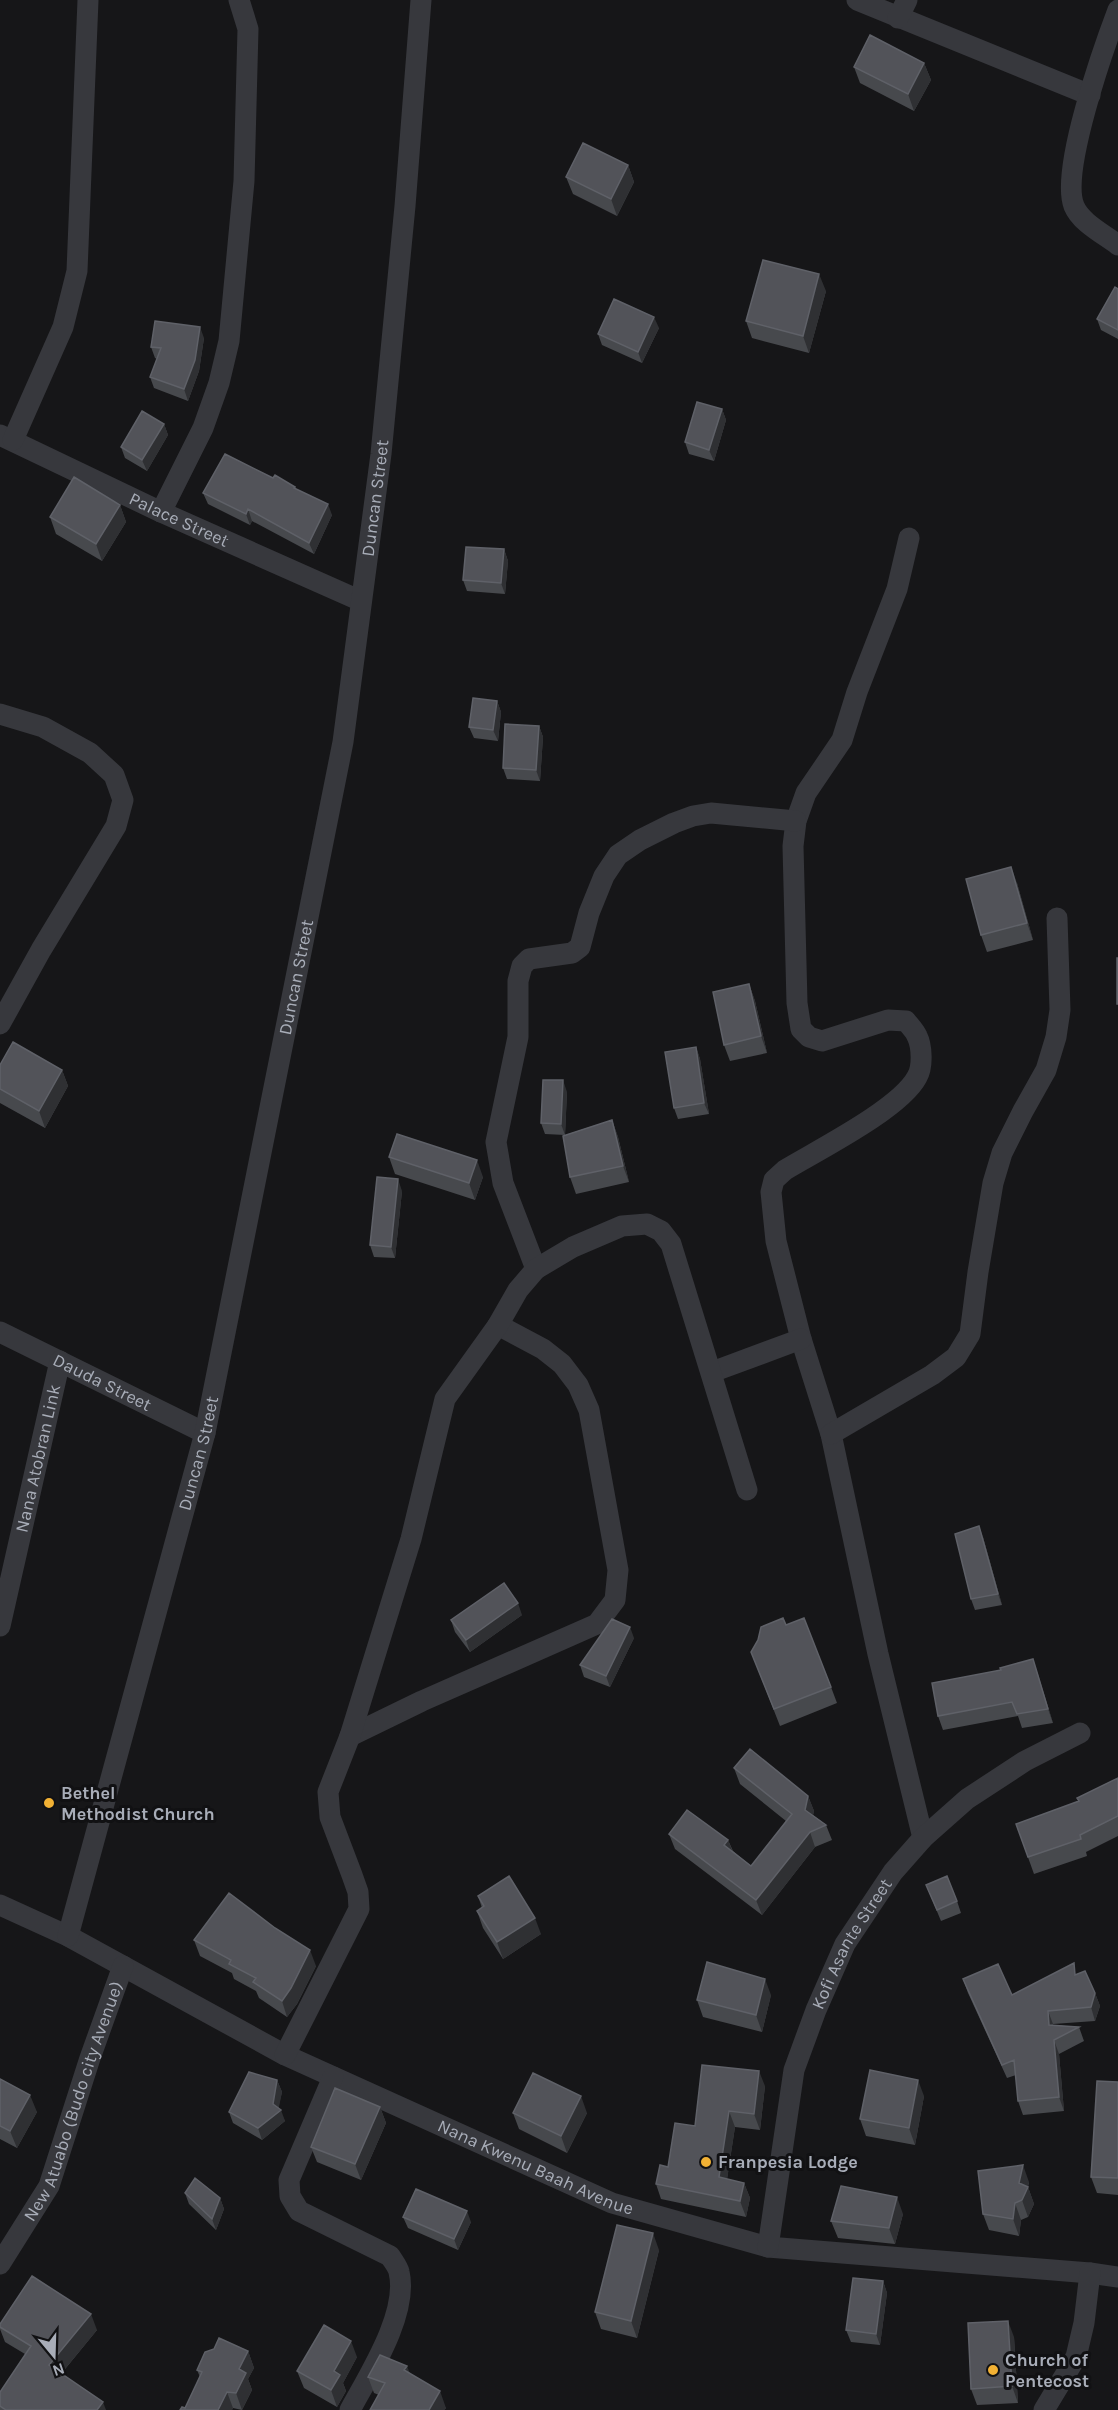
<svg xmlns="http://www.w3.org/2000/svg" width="1118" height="2410" font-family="Karla,sans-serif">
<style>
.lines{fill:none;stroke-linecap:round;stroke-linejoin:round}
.minor{stroke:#37383d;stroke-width:21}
.wall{fill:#47494d}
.shaded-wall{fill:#2f3033}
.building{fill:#525359;stroke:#5f6168;stroke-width:1.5}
.poi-dot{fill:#f2b134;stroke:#111113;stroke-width:2}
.labels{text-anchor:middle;stroke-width:6;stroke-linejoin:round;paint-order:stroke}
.street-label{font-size:18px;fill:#a8adb8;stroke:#111113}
.poi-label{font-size:18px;font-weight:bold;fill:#a8adb8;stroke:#111113;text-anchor:start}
</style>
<rect width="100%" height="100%" fill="#161618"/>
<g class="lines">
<g class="minor">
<path d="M857,0L1090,95"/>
<path d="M1118,10C1104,47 1060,171 1074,206C1081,223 1104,234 1118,245"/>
<path d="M898,18L907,0"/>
<path id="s1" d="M0,435L161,512L361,601"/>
<path d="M13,440L63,327L77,271L88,0"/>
<path d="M161,512L203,428L219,383L229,341L244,181L248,29L239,0"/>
<path d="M909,538L897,589L857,692L842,740L806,793L796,821L793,846L797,1003L801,1029L809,1037L822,1041L888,1020L906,1021C910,1026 915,1031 917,1036C922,1046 923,1067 917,1077C900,1109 818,1150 785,1170L774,1180L771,1192L776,1241L801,1339L831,1434L878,1654L923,1838"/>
<path d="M0,714L43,727L90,753L114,775L123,800L116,826L41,950L0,1024"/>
<path d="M536,1269L503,1183L496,1142L518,1037V981L522,966L529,959L572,953L580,947L589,913L604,876L618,855L640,840L674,823L693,816L711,813L796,821"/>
<path id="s2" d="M0,1332L205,1433"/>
<path d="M712,1372L801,1339"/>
<path d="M831,1434L932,1375L956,1357L970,1334L978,1272L993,1183L1002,1153L1023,1111L1046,1070L1056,1037L1060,1010L1057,918"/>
<path id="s3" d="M0,1626L60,1361"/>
<path d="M350,1736L422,1701L597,1624L615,1600L618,1570L589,1410L578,1385L562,1364L543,1349L498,1325"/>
<path id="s4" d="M0,1905L68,1936L285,2055L612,2203L768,2247L1090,2273L1118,2277"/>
<path id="s5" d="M68,1936L205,1433L343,742L381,454L405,206L421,0"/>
<path d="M285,2055L359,1909L358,1892L352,1875L330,1817L328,1792L350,1736L411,1539L445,1399L498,1325L518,1290L536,1269L573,1247L622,1226L647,1224L661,1231L671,1244L747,1490"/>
<path d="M333,2077L289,2180L290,2196L299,2211L390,2256C393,2261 398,2267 399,2272C409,2313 369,2375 350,2410"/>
<path id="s6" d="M768,2247L794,2070L816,2010L845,1944L893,1872L923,1838L967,1799L1025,1761L1080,1733"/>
<path id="s7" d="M0,2264L49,2186L90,2058L123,1966"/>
<path d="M1044,2410L1076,2357L1084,2323L1090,2273"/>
</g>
</g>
<path class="wall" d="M924,63L931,80L914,111L860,83L854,67Z
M628,165L634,182L617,216L573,194L566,177Z
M1118,289V339L1101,330L1097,319Z
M826,291L809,353L752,338L746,321Z
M659,328L642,363L602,345L598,334Z
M204,338L199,371L188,401L154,388L150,377L157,359L155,358L151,347Z
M722,409L726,420L714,461L689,454L685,442Z
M164,424L168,435L147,471L125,458L121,447Z
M273,478L295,487L296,489L332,515L314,554L252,521L250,525L208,504L203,493Z
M120,505L126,522L102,561L56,534L50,517Z
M504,549L508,561L505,594L467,591L463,580Z
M497,701L501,712L498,741L474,738L469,727Z
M539,726L543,737L540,781L507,779L503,768Z
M1017,883L1033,940L987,952L981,935Z
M749,984L755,1001L767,1053L730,1061L724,1045Z
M696,1047L700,1059L709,1114L678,1119L674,1108Z
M0,1065L62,1070L68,1086L45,1128L0,1103Z
M567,1092L565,1135L612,1120L618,1137L629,1182L576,1194L570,1177L565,1135L545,1134L541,1123Z
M389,1157L483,1177L475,1200L395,1174Z
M402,1191L395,1258L374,1257L370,1245Z
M983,1537L1002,1605L975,1610L971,1599Z
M522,1615L470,1652L455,1632L451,1620Z
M634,1638L610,1687L584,1677L580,1665Z
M751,1652L831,1687L837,1703L780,1726Z
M1033,1659L1053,1723L1022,1728L1018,1716L943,1730L938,1716L1001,1670Z
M734,1768L808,1796L814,1811L813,1815L826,1825L832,1840L815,1847L762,1915L675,1849L669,1834L728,1840L733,1851L751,1866L786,1821L740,1784Z
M1118,1778V1836L1086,1852L1087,1856L1034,1874L1016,1824L1078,1802Z
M926,1885L957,1901L961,1913L941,1921Z
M478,1896L541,1934L503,1959L483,1928L477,1911L482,1908Z
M194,1940L316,1966L297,2004L287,2017L259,1998L256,1991L234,1979L232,1973L200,1956Z
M1078,1974L1095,1993L1100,2006L1095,2021L1053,2024V2025L1079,2027L1084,2041L1059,2054L1064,2111L1023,2115L1018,2101L1016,2075L1007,2078L968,1993L963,1979L1012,1995Z
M771,1995L762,2032L703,2017L697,2000Z
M0,2079L37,2112L17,2148L0,2139Z
M277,2080L282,2092L278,2108L285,2121L262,2140L233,2123L229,2112Z
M1118,2082V2195L1097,2193L1091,2177Z
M765,2086L760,2130L735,2127L727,2179L744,2183L750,2198L746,2217L661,2199L656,2184L695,2126Z
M924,2096L915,2145L866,2136L860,2119Z
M380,2107L386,2123L361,2180L317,2162L311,2147Z
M513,2113H587L567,2153L519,2129Z
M1029,2182L1028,2187L1034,2204L1028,2217L1021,2220L1019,2236L989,2230L983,2214Z
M185,2193L220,2198L224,2209L216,2230L189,2204Z
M903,2214L895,2244L838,2238L831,2221Z
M403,2217L471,2222L458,2250L408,2228Z
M659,2250L637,2338L601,2329L595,2312Z
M883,2281L887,2293L880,2345L851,2342L846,2330Z
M0,2324L97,2330L61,2374L106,2410H0V2406L25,2354L5,2342L0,2329Z
M1014,2337L1018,2403L977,2405L971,2389Z
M248,2351L254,2368L248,2379L252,2390L242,2410L233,2408L232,2410H180L185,2408L200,2377L197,2370Z
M357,2357L343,2383L346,2391L337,2407L304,2388L297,2371Z
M410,2373L446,2408L444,2410H370L379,2395L374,2393L368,2377Z"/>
<path class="shaded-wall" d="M924,63L931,80L914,111L908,94Z
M628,165L634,182L617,216L611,199Z
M819,274L826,291L809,353L803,336Z
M654,317L659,328L642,363L638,352Z
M200,327L204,338L199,371L188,401L184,389Z
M722,409L726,420L714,461L709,450Z
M164,424L168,435L147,471L142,460Z
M328,504L332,515L314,554L309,543Z
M120,505L126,522L102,561L96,544Z
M248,509L252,521L250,525L246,514Z
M504,549L508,561L505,594L501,583Z
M497,701L501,712L498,741L493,730Z
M539,726L543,737L540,781L536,770Z
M1011,867L1017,883L1033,940L1027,923Z
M749,984L755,1001L767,1053L761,1036Z
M696,1047L700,1059L709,1114L704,1103Z
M62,1070L68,1086L45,1128L39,1111Z
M563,1080L567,1092L565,1135L561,1124Z
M612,1120L618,1137L629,1182L623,1166Z
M477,1160L483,1177L475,1200L469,1183Z
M398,1179L402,1191L395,1258L391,1247Z
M979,1526L983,1537L1002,1605L998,1594Z
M518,1603L522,1615L470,1652L466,1640Z
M630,1627L634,1638L610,1687L606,1676Z
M1033,1659L1038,1674L1053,1723L1048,1709Z
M808,1796L814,1811L811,1825L805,1810Z
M810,1832L815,1847L762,1915L756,1900Z
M728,1840L734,1855L724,1845Z
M535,1918L541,1934L503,1959L497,1942Z
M310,1950L316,1966L297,2004L287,2017L282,2001Z
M765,1979L771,1995L762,2032L756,2015Z
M1095,1993L1100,2006L1095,2021L1091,2007Z
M1048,2011L1053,2024V2039L1049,2025Z
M1054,2040L1059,2054L1064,2111L1059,2097Z
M759,2071L765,2086L760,2130L754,2114Z
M277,2080L282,2092L278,2112L281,2110L285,2121L262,2140L258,2128L273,2104Z
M918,2080L924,2096L915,2145L909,2128Z
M30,2095L37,2112L17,2148L10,2131Z
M581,2096L587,2113L567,2153L561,2136Z
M380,2107L386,2123L361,2180L355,2164Z
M729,2111L735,2127L725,2193L719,2177Z
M1023,2165L1029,2182L1027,2189L1028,2187L1034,2204L1028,2217L1022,2200L1019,2183Z
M744,2183L750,2198L746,2217L740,2201Z
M897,2197L903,2214L895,2244L889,2228Z
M220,2198L224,2209L216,2230L212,2219Z
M1015,2203L1021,2220L1019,2236L1013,2219Z
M467,2211L471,2222L458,2250L454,2239Z
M653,2233L659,2250L637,2338L631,2321Z
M883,2281L887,2293L880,2345L876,2334Z
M91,2314L97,2330L55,2381L49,2365Z
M1008,2321L1014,2337L1018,2403L1012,2386Z
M351,2341L357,2357L343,2383L346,2391L337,2407L331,2390L334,2371Z
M248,2351L254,2368L248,2379L252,2390L242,2410L236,2393L239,2369Z
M407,2366L413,2382L404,2370Z
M440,2391L446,2408L444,2410H429Z
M227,2392L233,2408L232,2410H218Z
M103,2402L106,2410H97Z"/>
<path class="building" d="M870,35L924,63L908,94L854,67Z
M583,143L628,165L611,199L566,177Z
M763,260L819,274L803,336L746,321Z
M1115,287L1118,289V330L1097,319Z
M614,299L654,317L638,352L598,334Z
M155,321L200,327L195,360L184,389L150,377L161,348L151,347Z
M697,402L722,409L709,450L685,442Z
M142,411L164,424L142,460L121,447Z
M225,454L273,478L275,475L295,487L294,488L328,504L309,543L248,509L246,514L203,493Z
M74,477L120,505L96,544L50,517Z
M466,547L504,549L501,583L463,580Z
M473,698L497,701L493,730L469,727Z
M505,724L539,726L536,770L503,768Z
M1011,867L1027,923L981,935L966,879Z
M1117,958H1118V1004H1117Z
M749,984L761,1036L724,1045L713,992Z
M13,1042L62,1070L39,1111L0,1089V1065Z
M696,1047L704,1103L674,1108L665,1052Z
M543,1080H563L561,1124L541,1123Z
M612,1120L623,1166L570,1177L563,1136Z
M397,1134L477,1160L469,1183L389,1157Z
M377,1177L398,1179L391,1247L370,1245Z
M979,1526L998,1594L971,1599L955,1534Z
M504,1583L518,1603L466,1640L451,1620Z
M783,1618L786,1625L804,1618L831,1687L774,1709L751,1652L758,1640L761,1627Z
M612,1619L630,1627L606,1676L580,1665Z
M1033,1659L1048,1709L1017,1714L1012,1702L938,1716L932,1683L1001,1670L1000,1668Z
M750,1749L808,1796L805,1810L826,1825L810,1832L756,1900L669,1834L687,1810L728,1840L724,1845L751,1866L792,1814L734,1768Z
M1118,1778V1816L1080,1835L1081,1839L1028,1857L1016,1824L1079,1801L1077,1798Z
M509,1876L535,1918L497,1942L477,1911L484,1906L478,1896Z
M947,1876L957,1901L937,1910L926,1885Z
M229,1893L275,1928L310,1950L291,1988L282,2001L253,1982L256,1978L229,1964L231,1960L194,1940Z
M707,1962L765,1979L756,2015L697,2000Z
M1074,1963L1075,1975L1085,1971L1095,1993L1091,2007L1048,2011L1049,2025L1079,2027L1054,2040L1059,2097L1018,2101L1014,2060L1002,2065L963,1979L998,1964L1012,1995Z
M702,2065L759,2071L754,2114L729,2111L719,2177L744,2183L740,2201L656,2184L660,2165L668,2167L675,2123L695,2126Z
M870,2070L918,2080L909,2128L860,2119Z
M249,2072L277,2080L273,2104L281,2110L258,2128L229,2112Z
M533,2073L581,2096L561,2136L513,2113Z
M0,2079L30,2095L10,2131L0,2126Z
M1097,2081L1118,2082V2178L1091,2177Z
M335,2088L380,2107L355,2164L311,2147Z
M1023,2165L1019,2183L1028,2187L1022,2200L1015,2203L1013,2219L983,2214L978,2171Z
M195,2178L220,2198L212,2219L185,2193Z
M841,2186L897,2197L889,2228L831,2221Z
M416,2189L467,2211L454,2239L403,2217Z
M617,2225L653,2233L631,2321L595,2312Z
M32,2276L91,2314L49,2365L103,2402L97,2410H6L0,2406V2392L31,2346L0,2327V2324Z
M853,2278L883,2281L876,2334L846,2330Z
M1008,2321L1012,2386L971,2389L968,2323Z
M324,2325L351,2341L334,2371L340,2375L331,2390L297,2371Z
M219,2338L248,2351L239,2369L246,2373L236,2393L227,2392L218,2410H180L182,2407L185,2408L202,2372L197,2370L205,2352L214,2349Z
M380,2355L407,2366L404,2370L440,2391L429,2410H370L385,2383L368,2377Z"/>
<g class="poi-dot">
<circle cx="49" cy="1803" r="6"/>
<circle cx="706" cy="2162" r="6"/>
<circle cx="993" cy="2370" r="6"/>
</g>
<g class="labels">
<g class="street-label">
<text dy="6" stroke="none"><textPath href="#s5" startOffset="1472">Duncan Street</textPath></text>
<text dy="6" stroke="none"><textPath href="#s1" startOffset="198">Palace Street</textPath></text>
<text dy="6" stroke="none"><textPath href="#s5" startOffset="986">Duncan Street</textPath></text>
<text dy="6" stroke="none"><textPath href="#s2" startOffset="114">Dauda Street</textPath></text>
<text dy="6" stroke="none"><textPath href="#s5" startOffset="500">Duncan Street</textPath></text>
<text dy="6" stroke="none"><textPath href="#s3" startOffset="172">Nana Atobran Link</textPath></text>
<text dy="6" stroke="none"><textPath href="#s6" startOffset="318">Kofi Asante Street</textPath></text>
<text dy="6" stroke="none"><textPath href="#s7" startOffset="180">New Atuabo (Budo city Avenue)</textPath></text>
<text dy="6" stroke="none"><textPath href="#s4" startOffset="597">Nana Kwenu Baah Avenue</textPath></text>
</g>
<g class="poi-label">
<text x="61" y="1799">Bethel<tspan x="61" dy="21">Methodist Church</tspan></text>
<text x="718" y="2168">Franpesia Lodge</text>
<text x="1005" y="2366">Church of<tspan x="1005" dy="21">Pentecost</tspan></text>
</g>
</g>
<g transform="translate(54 2356) rotate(161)" stroke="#111113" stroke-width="4.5" paint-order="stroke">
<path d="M0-4.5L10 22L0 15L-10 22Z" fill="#a8adb8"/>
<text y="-9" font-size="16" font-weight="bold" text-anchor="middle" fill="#a8adb8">N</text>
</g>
</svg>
